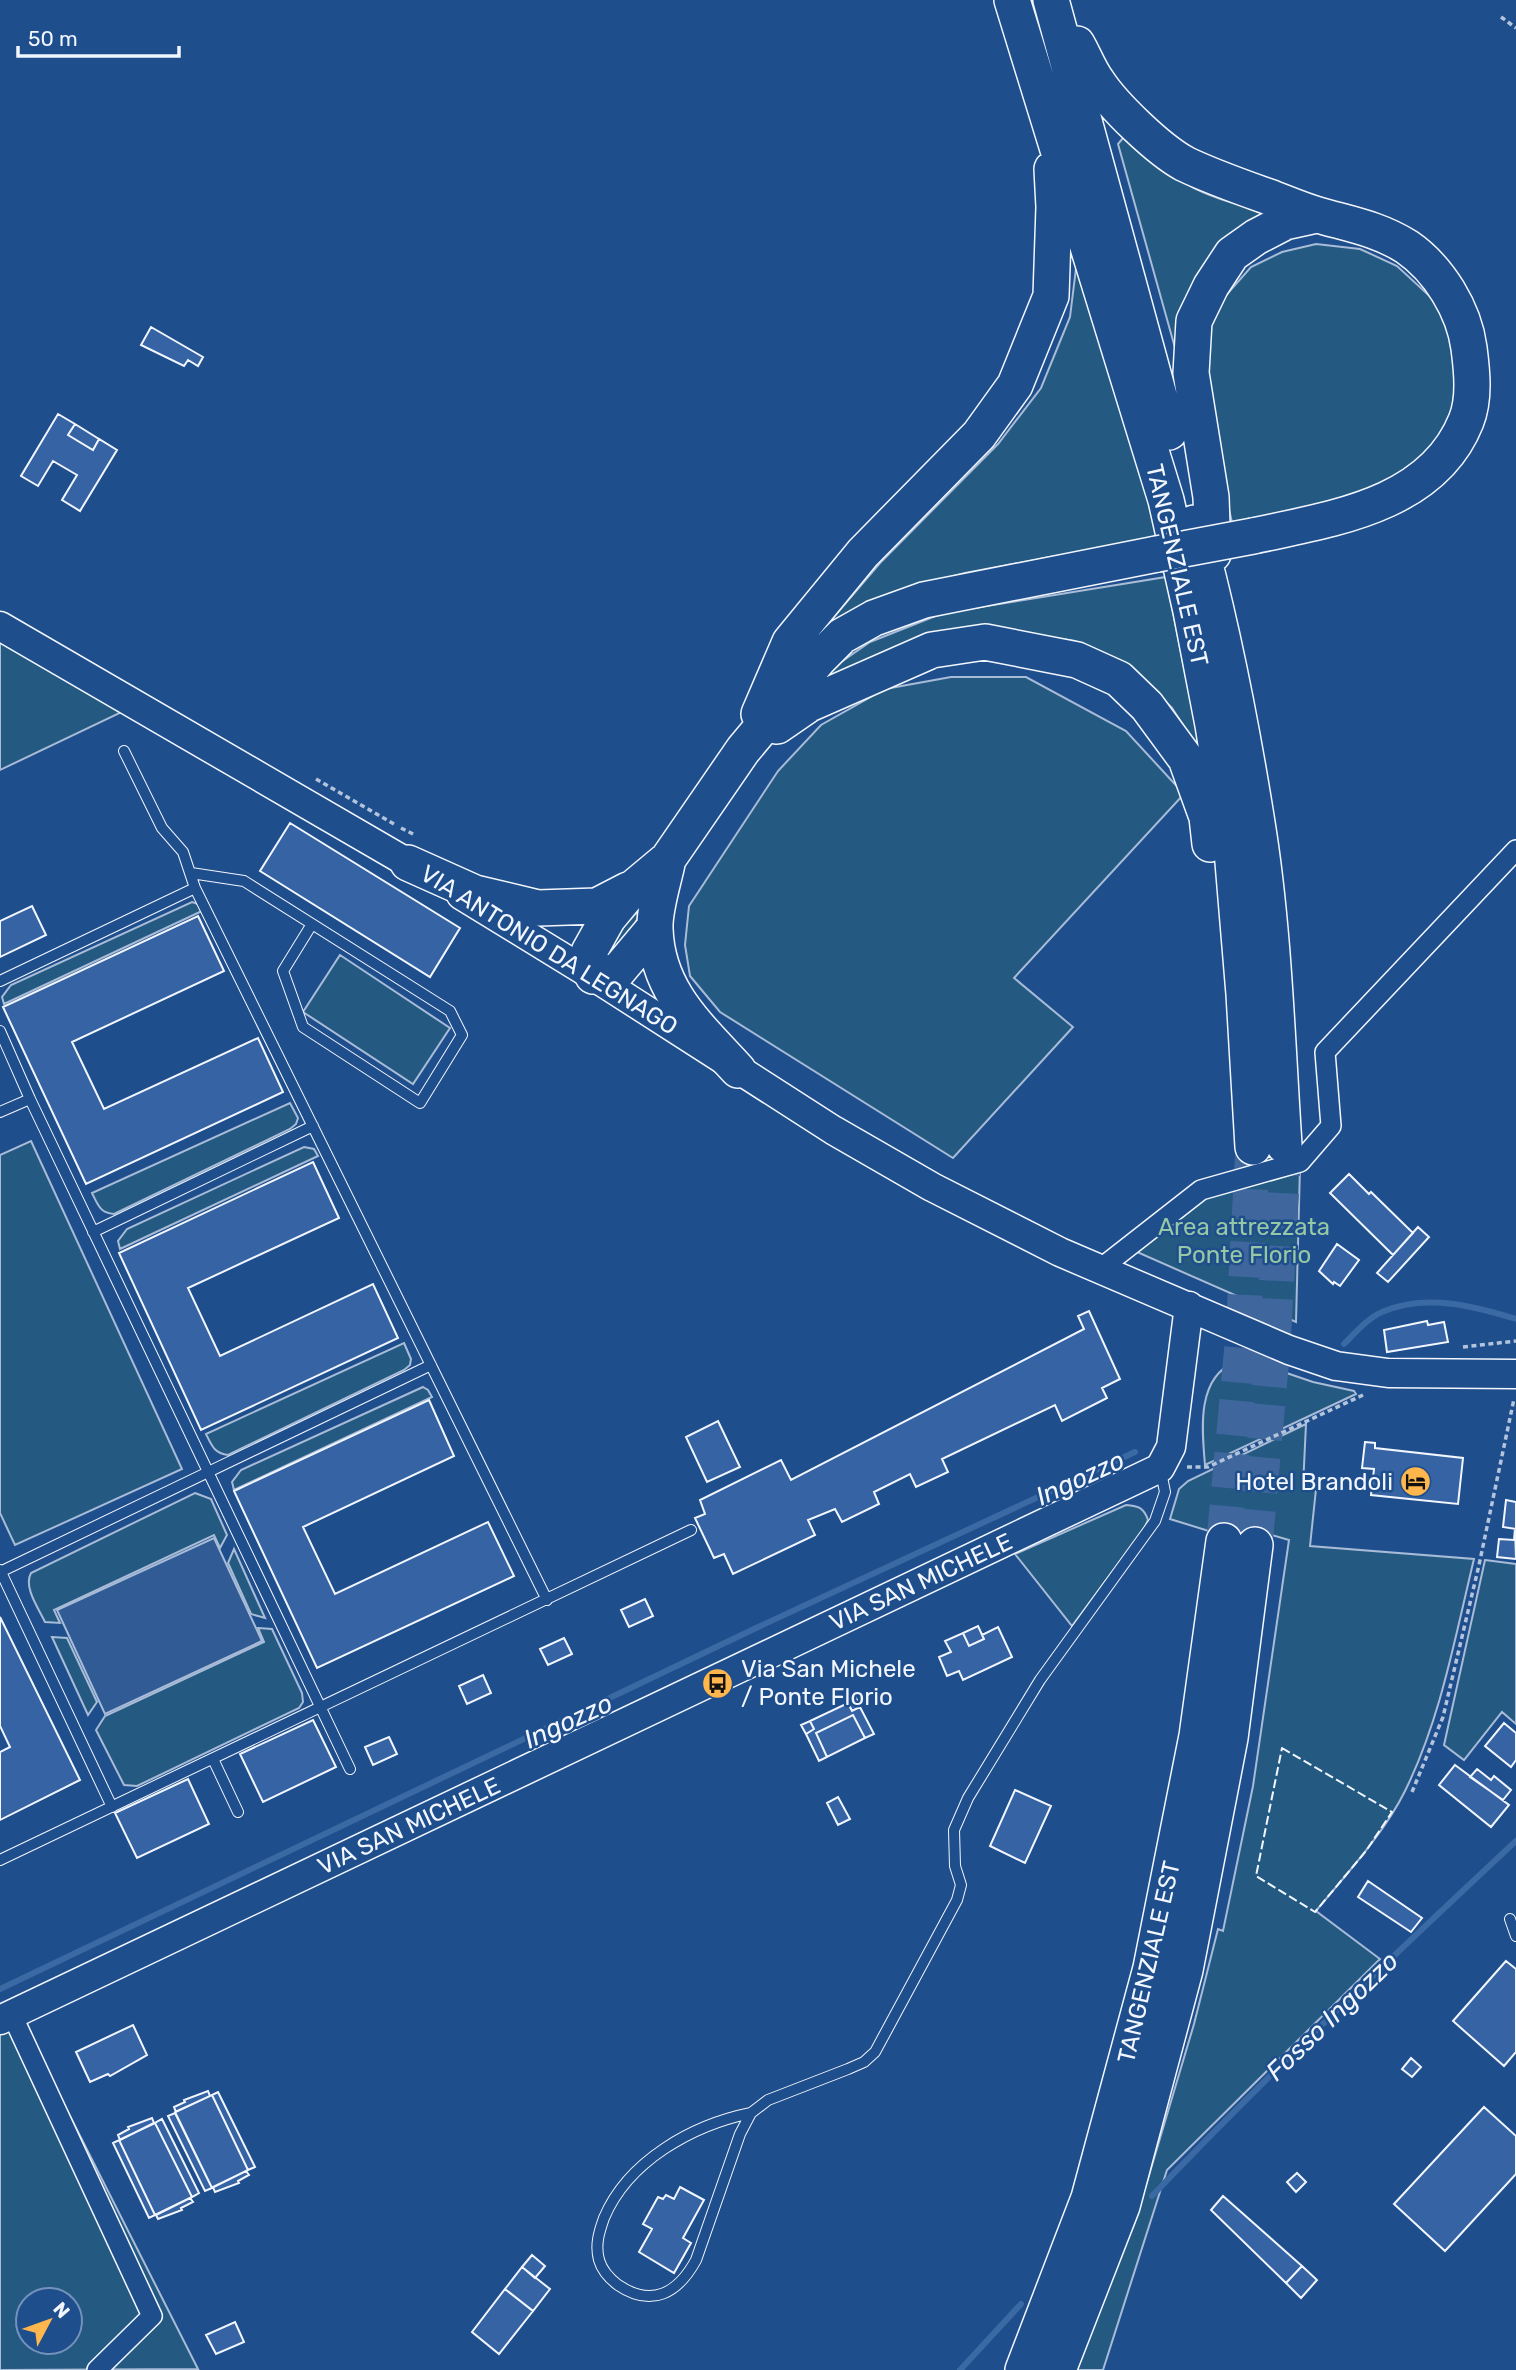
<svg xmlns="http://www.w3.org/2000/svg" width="1516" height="2370" font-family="Rubik,sans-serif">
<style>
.green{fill:#245a82;stroke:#a8bbd7;stroke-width:2;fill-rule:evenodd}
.parking{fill:#305b95;stroke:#a8bbd7;stroke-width:2}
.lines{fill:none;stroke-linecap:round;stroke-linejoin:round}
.stream{stroke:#3b69a3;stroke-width:6}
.building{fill:#3563a3;stroke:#f2f6ff;stroke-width:2}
.highway-tunnel{stroke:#3f679d;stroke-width:35;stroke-dasharray:35 18;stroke-linecap:butt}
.lane-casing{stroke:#f2f6ff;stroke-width:12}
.street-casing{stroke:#f2f6ff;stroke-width:22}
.secondary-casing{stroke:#f2f6ff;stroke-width:31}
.highway-casing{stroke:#f2f6ff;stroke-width:38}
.path{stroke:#b3c4dc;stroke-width:3.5;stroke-dasharray:5 3.5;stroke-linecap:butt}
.lane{stroke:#1f4e8c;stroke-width:10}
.street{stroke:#1f4e8c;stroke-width:19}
.secondary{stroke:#1f4e8c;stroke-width:28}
.highway{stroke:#1f4e8c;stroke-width:35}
.highway-bridge-casing{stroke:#f2f6ff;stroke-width:38;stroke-linecap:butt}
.highway-bridge{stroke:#1f4e8c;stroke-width:35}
.fence{stroke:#f2f6ff;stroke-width:2;stroke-dasharray:9 3.5;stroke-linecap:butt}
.labels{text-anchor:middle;stroke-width:5;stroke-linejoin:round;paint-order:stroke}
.street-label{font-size:24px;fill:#f2f6ff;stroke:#1f4e8c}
.park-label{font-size:24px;fill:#97c8a6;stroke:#1f4e8c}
.poi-label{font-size:24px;fill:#f2f6ff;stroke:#1f4e8c;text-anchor:end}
.water-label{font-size:26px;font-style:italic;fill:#f2f6ff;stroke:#1f4e8c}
</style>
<rect width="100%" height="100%" fill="#1f4e8c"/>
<path class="green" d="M1123,138H1129C1150,156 1170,175 1194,188C1224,203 1261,210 1293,219L1262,231L1177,355L1118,144Z
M1079,244L1161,542L1056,556L965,573L903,590L815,639L880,563L998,444L1041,388L1070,317Z
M1316,244L1360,249L1397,266L1435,301L1453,339L1459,394L1446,433L1382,493L1233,527L1201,386L1203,341L1220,302L1251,267L1282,252Z
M1166,577L1201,753L1172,708L1132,669L1075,641L996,630L814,689L831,669L870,642L943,613Z
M0,638L126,710L0,770Z
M951,677H1026L1126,731L1184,794L1014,978L1073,1027L953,1158L720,1012L690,976L685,945L689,906L778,771L821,725L885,689Z
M192,902L198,904L202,911L4,1004L2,997L11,985Z
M636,913L639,915L622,952L610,957L607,949L609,943Z
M340,955L450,1028L413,1084L303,1012Z
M290,1103L298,1118L296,1124L290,1129L114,1214C100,1213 98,1205 92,1193Z
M31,1141L182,1469L15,1545L0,1513V1155Z
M304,1147L314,1149L318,1156L120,1249L118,1241L127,1229Z
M1300,1167L1296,1322L1137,1252L1202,1199Z
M404,1343L411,1359L410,1365L404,1370L228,1455C214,1453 212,1446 206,1434Z
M1235,1362L1260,1364L1313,1382L1354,1391L1356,1394L1205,1465C1202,1430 1196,1378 1235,1362Z
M423,1387L428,1390L432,1397L234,1490L232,1482L241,1470Z
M1306,1424L1303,1487L1316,1489L1310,1546L1474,1559C1455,1637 1441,1718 1405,1791C1385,1832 1345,1876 1316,1911L1380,1959L1167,2170L1103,2370H1077L1147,2182L1194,2024L1218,1929L1223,1931L1253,1786L1289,1540L1268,1534L1212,1532L1170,1519L1179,1489L1188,1481Z
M195,1493L211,1499L227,1535L220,1548L214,1535L54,1610L60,1623L45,1622C39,1609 23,1587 31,1573Z
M1126,1505C1139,1506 1144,1508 1148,1520L1144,1529L1072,1626L1015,1554Z
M234,1549L265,1618L251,1614L228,1563Z
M1485,1560L1516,1564V1724L1502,1712L1464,1760L1444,1745Z
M258,1628L272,1629L302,1693L303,1702L299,1708L137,1786L124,1785L96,1730L105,1716L264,1642Z
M52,1637L67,1638L97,1702L88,1715Z
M0,2021L26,2029L198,2369L0,2370ZM28,2300H70V2342H28Z"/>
<path class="parking" d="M214,1538L262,1641L105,1714L57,1610Z"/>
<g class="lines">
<path class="stream" d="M1344,1344C1355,1333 1368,1318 1382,1312C1425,1293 1474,1306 1516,1319
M0,1989L754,1629L1135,1452
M1152,2196C1269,2073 1392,1957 1516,1841
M960,2370L1021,2304"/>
</g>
<path class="building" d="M151,327L203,357L198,366L188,360L184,366L141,345Z
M58,414L75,424L68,435L93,450L99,439L117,450L80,511L62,500L77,475L53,461L38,486L21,476Z
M75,424L99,439L93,450L68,435Z
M290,823L460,928L430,977L260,871Z
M32,906L46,935L0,957V921Z
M198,916L224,971L72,1042L104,1109L258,1038L283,1092L86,1184L3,1007Z
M313,1162L339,1218L188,1288L220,1356L373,1284L398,1338L201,1430L119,1253Z
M1349,1174L1369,1194L1371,1192L1413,1233L1393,1255L1330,1193Z
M1418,1227L1429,1237L1388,1282L1377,1273Z
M1337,1244L1359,1260L1340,1286L1334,1282L1333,1284L1319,1271Z
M1089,1311L1120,1379L1102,1388L1107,1398L1062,1421L1055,1405L942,1459L948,1472L916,1487L910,1474L874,1492L879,1504L842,1522L835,1509L808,1520L815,1535L733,1574L724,1554L714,1558L695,1518L705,1514L700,1500L781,1460L791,1480L1084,1329L1078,1316Z
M1427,1321L1428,1325L1444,1322L1448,1342L1387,1352L1384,1330Z
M429,1400L454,1456L303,1527L335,1594L488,1522L514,1576L317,1668L234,1491Z
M718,1421L740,1467L707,1482L686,1437Z
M1365,1442L1375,1443V1448L1463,1458L1458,1504L1371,1495L1374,1469L1362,1468Z
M1506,1500L1516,1502V1529L1503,1527Z
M1515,1528L1516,1559L1497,1557L1499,1539L1514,1540Z
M645,1599L653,1616L629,1627L621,1610Z
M0,1617L80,1780L0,1820V1752L10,1747L0,1726Z
M978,1626L984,1639L969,1646L963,1633Z
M998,1627L1012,1657L963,1680L959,1671L947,1676L939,1657L951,1652L945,1641L963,1633L969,1646L984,1639L982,1635Z
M564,1638L572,1654L548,1665L540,1649Z
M483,1675L491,1693L467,1704L459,1686Z
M856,1698L860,1707L852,1711L848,1703Z
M848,1703L852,1711L860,1707L874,1734L865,1738L853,1715L816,1733L827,1757L819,1761L806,1734L814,1729L810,1721Z
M853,1715L865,1738L827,1757L816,1733Z
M313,1720L336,1767L263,1802L240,1754Z
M810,1721L814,1729L806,1734L801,1725Z
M1504,1723L1516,1733V1760L1511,1767L1485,1746Z
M389,1737L397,1754L373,1765L365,1747Z
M1455,1765L1509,1805L1491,1827L1439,1785Z
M1477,1769L1491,1780L1494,1776L1511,1790L1503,1800L1470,1777Z
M188,1779L209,1824L137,1858L115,1813Z
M1015,1790L1051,1806L1025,1863L990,1846Z
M838,1797L850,1819L838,1825L827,1803Z
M1368,1881L1422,1918L1411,1932L1358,1897Z
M1506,1961L1516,1969V2052L1504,2066L1453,2021Z
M133,2025L147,2055L110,2076L108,2074L90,2082L76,2052Z
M1411,2058L1421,2067L1412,2077L1402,2069Z
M208,2091L210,2096L176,2112L174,2107L185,2102L184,2100Z
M218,2092L255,2167L248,2170L212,2095Z
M212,2095L248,2170L212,2188L175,2112Z
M1484,2107L1516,2136V2174L1445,2251L1394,2204Z
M175,2113L212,2188L205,2191L168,2116Z
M152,2118L154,2123L120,2140L118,2135L129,2129L128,2127Z
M162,2119L199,2193L192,2197L155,2123Z
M155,2123L192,2197L155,2215L119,2140Z
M119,2140L155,2215L149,2218L113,2143Z
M246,2171L249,2175L238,2181L239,2183L215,2192L213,2187Z
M1297,2173L1306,2182L1296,2192L1287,2182Z
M680,2187L704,2200L683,2238L691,2243L674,2273L639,2252L652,2229L643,2224L658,2197L663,2199L666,2195L674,2199Z
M1223,2196L1302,2266L1286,2283L1211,2210Z
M190,2198L193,2202L181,2208L182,2210L158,2219L156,2215Z
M532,2255L545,2266L535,2278L522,2267Z
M1302,2266L1317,2280L1301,2298L1286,2283Z
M522,2267L550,2289L533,2311L505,2289Z
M505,2289L533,2311L499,2354L472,2332Z
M235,2322L244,2342L216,2354L206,2335Z"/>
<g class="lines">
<path class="highway-tunnel" d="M1224,1541L1243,1334L1253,1147
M1255,1545L1273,1345L1284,1145"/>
<defs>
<path id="lane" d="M124,751L162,828L183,852L195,888L547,1600
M191,873L244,881L450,1011L462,1035L420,1103L303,1027L283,971L312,924
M0,981L195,888
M0,1031L30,1099L350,1769
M0,1112L30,1099
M93,1232L313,1126
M0,1570L112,1807
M0,1572L431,1365
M213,1759L238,1812
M0,1860L691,1530
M1510,1919L1516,1936
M751,2113C692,2125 628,2161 604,2218C599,2232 595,2245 599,2260C602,2270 610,2279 618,2285C652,2308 678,2293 696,2260L740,2134L751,2113L768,2100L848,2069L864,2062L875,2052L957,1900L961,1885L955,1866L954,1830L968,1798L1040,1680L1155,1521L1165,1492L1161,1472"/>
<path id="street" d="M1100,1269L1201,1190L1300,1162L1331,1126L1325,1052L1516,850
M12,2015L152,2316L97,2370"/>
<path id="secondary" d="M0,626L427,874
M461,895L593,976L833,1130L932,1187L1060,1252L1289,1350L1336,1366L1388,1373L1516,1374
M0,2020L1160,1468L1171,1447L1189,1306"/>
<path id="highway" d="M1012,0L1166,500L1191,611L1213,725L1231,838L1244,994L1253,1147
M1051,0L1169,432
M1077,44C1084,56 1089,70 1097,81C1113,106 1159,150 1185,164C1212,177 1241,187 1269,197C1285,203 1301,210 1318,215C1349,224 1379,229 1407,247C1439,269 1464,310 1469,348C1472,371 1475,399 1466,421C1432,506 1331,519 1253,536
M1194,523C1221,621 1241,722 1257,823C1274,928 1277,1039 1284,1145
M1213,554L1211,497L1191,373L1194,321L1211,286L1232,254L1256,237L1285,222L1317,215
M759,714L790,642L863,553L979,435L1015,385L1051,296L1054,207L1052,169
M777,726L809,704L932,650L985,642L1077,660L1119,679L1147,706L1186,759L1207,817L1210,844
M668,859C664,880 654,909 655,929C657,992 699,1027 738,1070
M408,863L475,893L538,908L597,906L628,890
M655,927L618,971L593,976L589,952L608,918L632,889L668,859L743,750L818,660L842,636L874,618L924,600L1157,554
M1023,2370L1089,2198L1151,1968L1197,1736L1224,1541
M1058,2370L1122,2206L1185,1970L1230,1738L1255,1545"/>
</defs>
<use href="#lane" class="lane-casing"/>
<use href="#street" class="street-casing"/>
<use href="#secondary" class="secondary-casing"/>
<use href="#highway" class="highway-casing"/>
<path class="path" d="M1501,17L1516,28
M316,779L394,824
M401,828L415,835
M1463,1347L1516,1341
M1187,1467H1208L1363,1395
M1412,1792L1443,1717L1479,1565L1514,1399"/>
<use href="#lane" class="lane"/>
<use href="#street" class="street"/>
<use href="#secondary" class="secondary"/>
<use href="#highway" class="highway"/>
<defs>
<path id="highway-bridge" d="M1157,554L1253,536"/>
</defs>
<use href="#highway-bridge" class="highway-bridge-casing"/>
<use href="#highway-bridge" class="highway-bridge"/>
<path class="fence" d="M1282,1748L1392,1812L1366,1851L1315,1912L1256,1876Z"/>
</g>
<defs>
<symbol id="hotel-disc" viewBox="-11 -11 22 22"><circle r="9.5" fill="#ffb74d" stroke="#1f4e8c"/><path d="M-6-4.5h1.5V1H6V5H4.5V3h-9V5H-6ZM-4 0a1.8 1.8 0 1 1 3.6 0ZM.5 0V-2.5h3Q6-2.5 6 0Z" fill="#111"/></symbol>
<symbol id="bus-disc" viewBox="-11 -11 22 22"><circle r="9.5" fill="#ffb74d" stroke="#1f4e8c"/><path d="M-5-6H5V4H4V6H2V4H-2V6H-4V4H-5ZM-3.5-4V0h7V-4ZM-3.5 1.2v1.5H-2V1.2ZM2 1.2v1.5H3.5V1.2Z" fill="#111"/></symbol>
</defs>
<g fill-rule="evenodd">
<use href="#hotel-disc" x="1398" y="1464" width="35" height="35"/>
<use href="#bus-disc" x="700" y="1666" width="35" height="35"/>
</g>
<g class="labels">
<g class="street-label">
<text transform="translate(1177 565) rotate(77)" y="8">TANGENZIALE EST</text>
<text transform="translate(549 950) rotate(32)" y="8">VIA ANTONIO DA LEGNAGO</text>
<text transform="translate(921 1582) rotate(-25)" y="8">VIA SAN MICHELE</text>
<text transform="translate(409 1826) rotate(-25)" y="8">VIA SAN MICHELE</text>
<text transform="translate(1149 1962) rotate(-77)" y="8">TANGENZIALE EST</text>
</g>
<g class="park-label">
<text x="1244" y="1235">Area attrezzata<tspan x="1244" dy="28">Ponte Florio</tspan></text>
</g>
<g class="poi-label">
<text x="1393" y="1490">Hotel Brandoli</text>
<text x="741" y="1677" text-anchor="start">Via San Michele<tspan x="741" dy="28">/ Ponte Florio</tspan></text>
</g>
<g class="water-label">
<text transform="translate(1080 1478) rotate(-25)" y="9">Ingozzo</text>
<text transform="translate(568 1721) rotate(-25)" y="9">Ingozzo</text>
<text transform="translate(1332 2016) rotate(-44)" y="9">Fosso Ingozzo</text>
</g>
</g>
<g transform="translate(49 2321) rotate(49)"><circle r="33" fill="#1f4e8c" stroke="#7391ba" stroke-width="2"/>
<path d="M0-5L12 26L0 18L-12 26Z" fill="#ffb74d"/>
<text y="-10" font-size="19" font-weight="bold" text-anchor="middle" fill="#f2f6ff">N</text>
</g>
<path d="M18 46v10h161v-10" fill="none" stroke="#f2f6ff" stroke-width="3.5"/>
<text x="28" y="46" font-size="21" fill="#f2f6ff" stroke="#1f4e8c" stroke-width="5" paint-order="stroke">50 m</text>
</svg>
